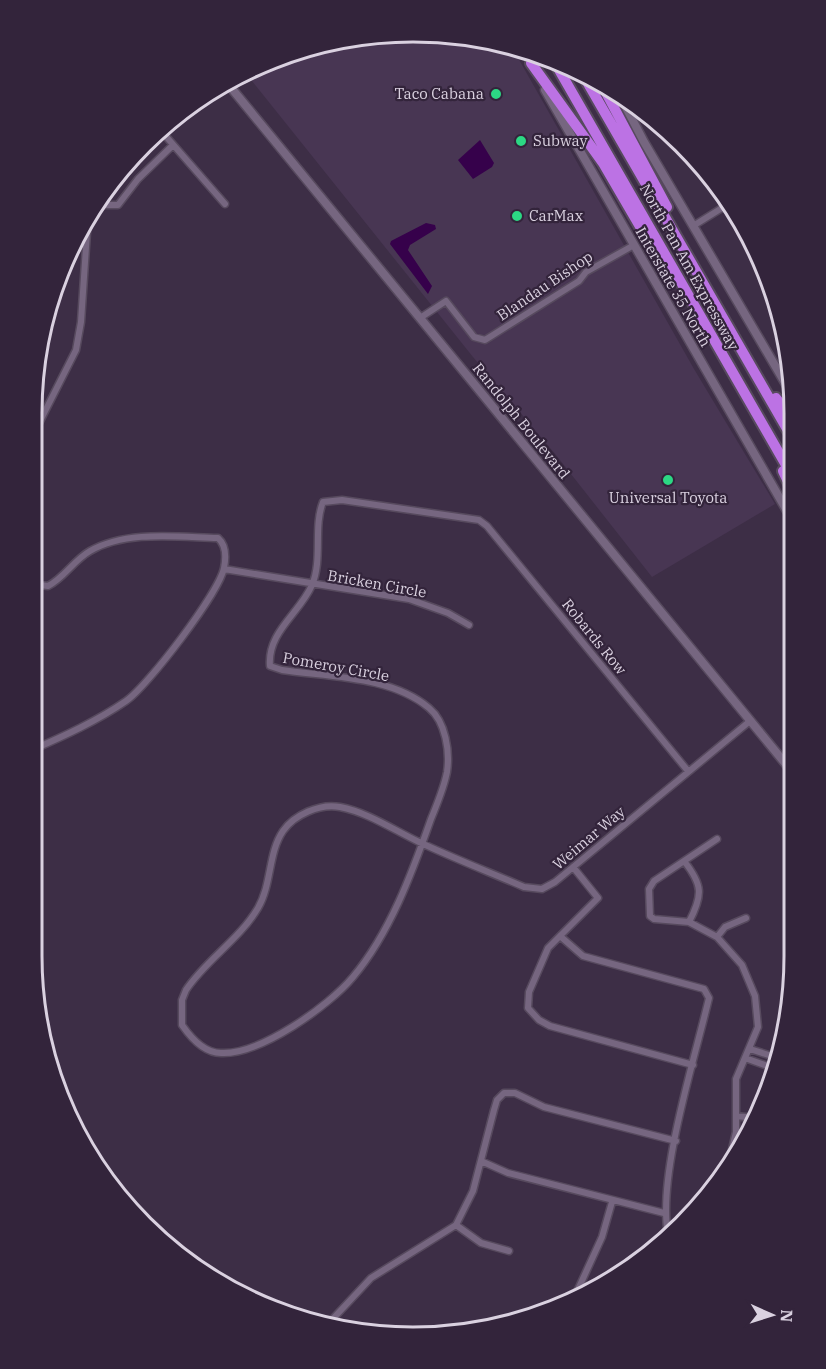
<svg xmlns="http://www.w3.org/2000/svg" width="826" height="1369" font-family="'IBM Plex Serif',serif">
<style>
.built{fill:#483653}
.water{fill:#36014b}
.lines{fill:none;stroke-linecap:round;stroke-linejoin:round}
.street-casing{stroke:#574a5e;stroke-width:9}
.secondary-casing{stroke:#574a5e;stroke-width:11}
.highway-casing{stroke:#574a5e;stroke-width:14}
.street{stroke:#766680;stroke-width:6}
.secondary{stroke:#766680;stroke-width:8}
.highway{stroke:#bc72e4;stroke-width:10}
.poi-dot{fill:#2cd884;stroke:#33243b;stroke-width:2}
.labels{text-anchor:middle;stroke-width:4.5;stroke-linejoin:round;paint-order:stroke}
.poi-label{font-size:15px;fill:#dad1e0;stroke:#33243b;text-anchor:start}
.street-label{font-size:15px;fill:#dad1e0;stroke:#33243b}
.rim{fill:none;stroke:#dad1e0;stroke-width:3}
</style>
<rect width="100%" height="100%" fill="#3d2e46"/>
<path class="built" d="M339,39H488L513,49L694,369L775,504L652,577L556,455L473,357L248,76Z"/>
<path class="water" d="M480,140L494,163L492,167L473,179L458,160Z
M426,223L435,225L436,229L410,245L408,250L432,286L428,294L390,244L391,241Z"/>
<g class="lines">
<defs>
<path id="street" d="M163,133L225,204
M94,205H118L138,179L173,145
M693,226L730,203
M420,318L446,301L474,337L485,340L579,281L586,272L634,245
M32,437L76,350L81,322L88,217
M224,569L409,599L448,613L469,625
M32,750C64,736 97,721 126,701C147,687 219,593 224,568C226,558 226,545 218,538C178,537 126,530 90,551C74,560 64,578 48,586L40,585L32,575
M688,771L487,526L479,520L342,500L323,502C313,527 323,559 312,585C300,613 267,632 270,666L282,670C330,677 391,676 429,708C446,722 450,752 447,772C444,788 437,804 431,819C412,873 390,933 353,977C329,1006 260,1055 221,1053C205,1053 191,1038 182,1025V1000L186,990C206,960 239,940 258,908C272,884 268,853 283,831C294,815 320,803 340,807C367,812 394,830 419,842C453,858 489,872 524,887L542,889L555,882L750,721
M717,839L654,881L649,889L650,916L654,919L689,922L717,937L742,965L755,996L758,1027L736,1079V1132L727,1171
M684,861C703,885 703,895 689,922
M573,867L598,898L548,948L529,992L528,1008L539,1020L550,1026L693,1065
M560,936L583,956L704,989L709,998C695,1058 657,1176 668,1234
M717,937L725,927L746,918
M750,1049L778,1058
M745,1058L776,1069
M736,1116L755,1118
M481,1161L508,1173L664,1213
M456,1225L481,1243L509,1251
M575,1296L602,1237L612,1202
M328,1324L371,1278L456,1225L473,1191L494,1110L497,1100L504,1093H515L544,1107L676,1141
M484,1326L488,1323"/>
<path id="secondary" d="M228,84L794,774
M545,90L794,523
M619,94L644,142L794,398"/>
<path id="highway" d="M531,63L603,163L642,230
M558,68L794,479
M586,80L794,441
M603,87L667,207
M776,398L794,421
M783,471L794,494"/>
</defs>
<use href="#street" class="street-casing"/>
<use href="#secondary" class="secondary-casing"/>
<use href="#highway" class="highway-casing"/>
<use href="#street" class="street"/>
<use href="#secondary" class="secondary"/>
<use href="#highway" class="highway"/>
</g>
<g class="poi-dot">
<circle cx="496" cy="94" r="6"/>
<circle cx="521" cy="141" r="6"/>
<circle cx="517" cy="216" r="6"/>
<circle cx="668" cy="480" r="6"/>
</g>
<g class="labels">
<g class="poi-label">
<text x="484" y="99" text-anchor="end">Taco Cabana</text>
<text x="533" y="146">Subway</text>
<text x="529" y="221">CarMax</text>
<text x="668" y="503" text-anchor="middle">Universal Toyota</text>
</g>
<g class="street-label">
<text transform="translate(689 267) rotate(61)" y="5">North Pan Am Expressway</text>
<text transform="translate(545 286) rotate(-34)" y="5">Blandau Bishop</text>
<text transform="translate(673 287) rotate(60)" y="5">Interstate 35 North</text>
<text transform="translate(521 421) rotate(51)" y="5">Randolph Boulevard</text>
<text transform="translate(377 584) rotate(10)" y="5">Bricken Circle</text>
<text transform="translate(594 637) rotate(51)" y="5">Robards Row</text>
<text transform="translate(336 667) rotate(10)" y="5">Pomeroy Circle</text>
<text transform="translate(589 838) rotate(-40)" y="5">Weimar Way</text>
</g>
</g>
<path d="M0 0H826V1369H0ZM413 42H413A371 371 0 0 1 784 413V956A371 371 0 0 1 413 1327H413A371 371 0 0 1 42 956V413A371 371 0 0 1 413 42Z" fill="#33243b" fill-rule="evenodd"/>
<path class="rim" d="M413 42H413A371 371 0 0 1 784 413V956A371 371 0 0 1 413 1327H413A371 371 0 0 1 42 956V413A371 371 0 0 1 413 42Z"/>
<g transform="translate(772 1315) rotate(93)" stroke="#33243b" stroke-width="4.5" paint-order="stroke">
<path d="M0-4.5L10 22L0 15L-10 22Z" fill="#dad1e0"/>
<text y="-9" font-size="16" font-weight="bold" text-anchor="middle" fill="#dad1e0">N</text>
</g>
</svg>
